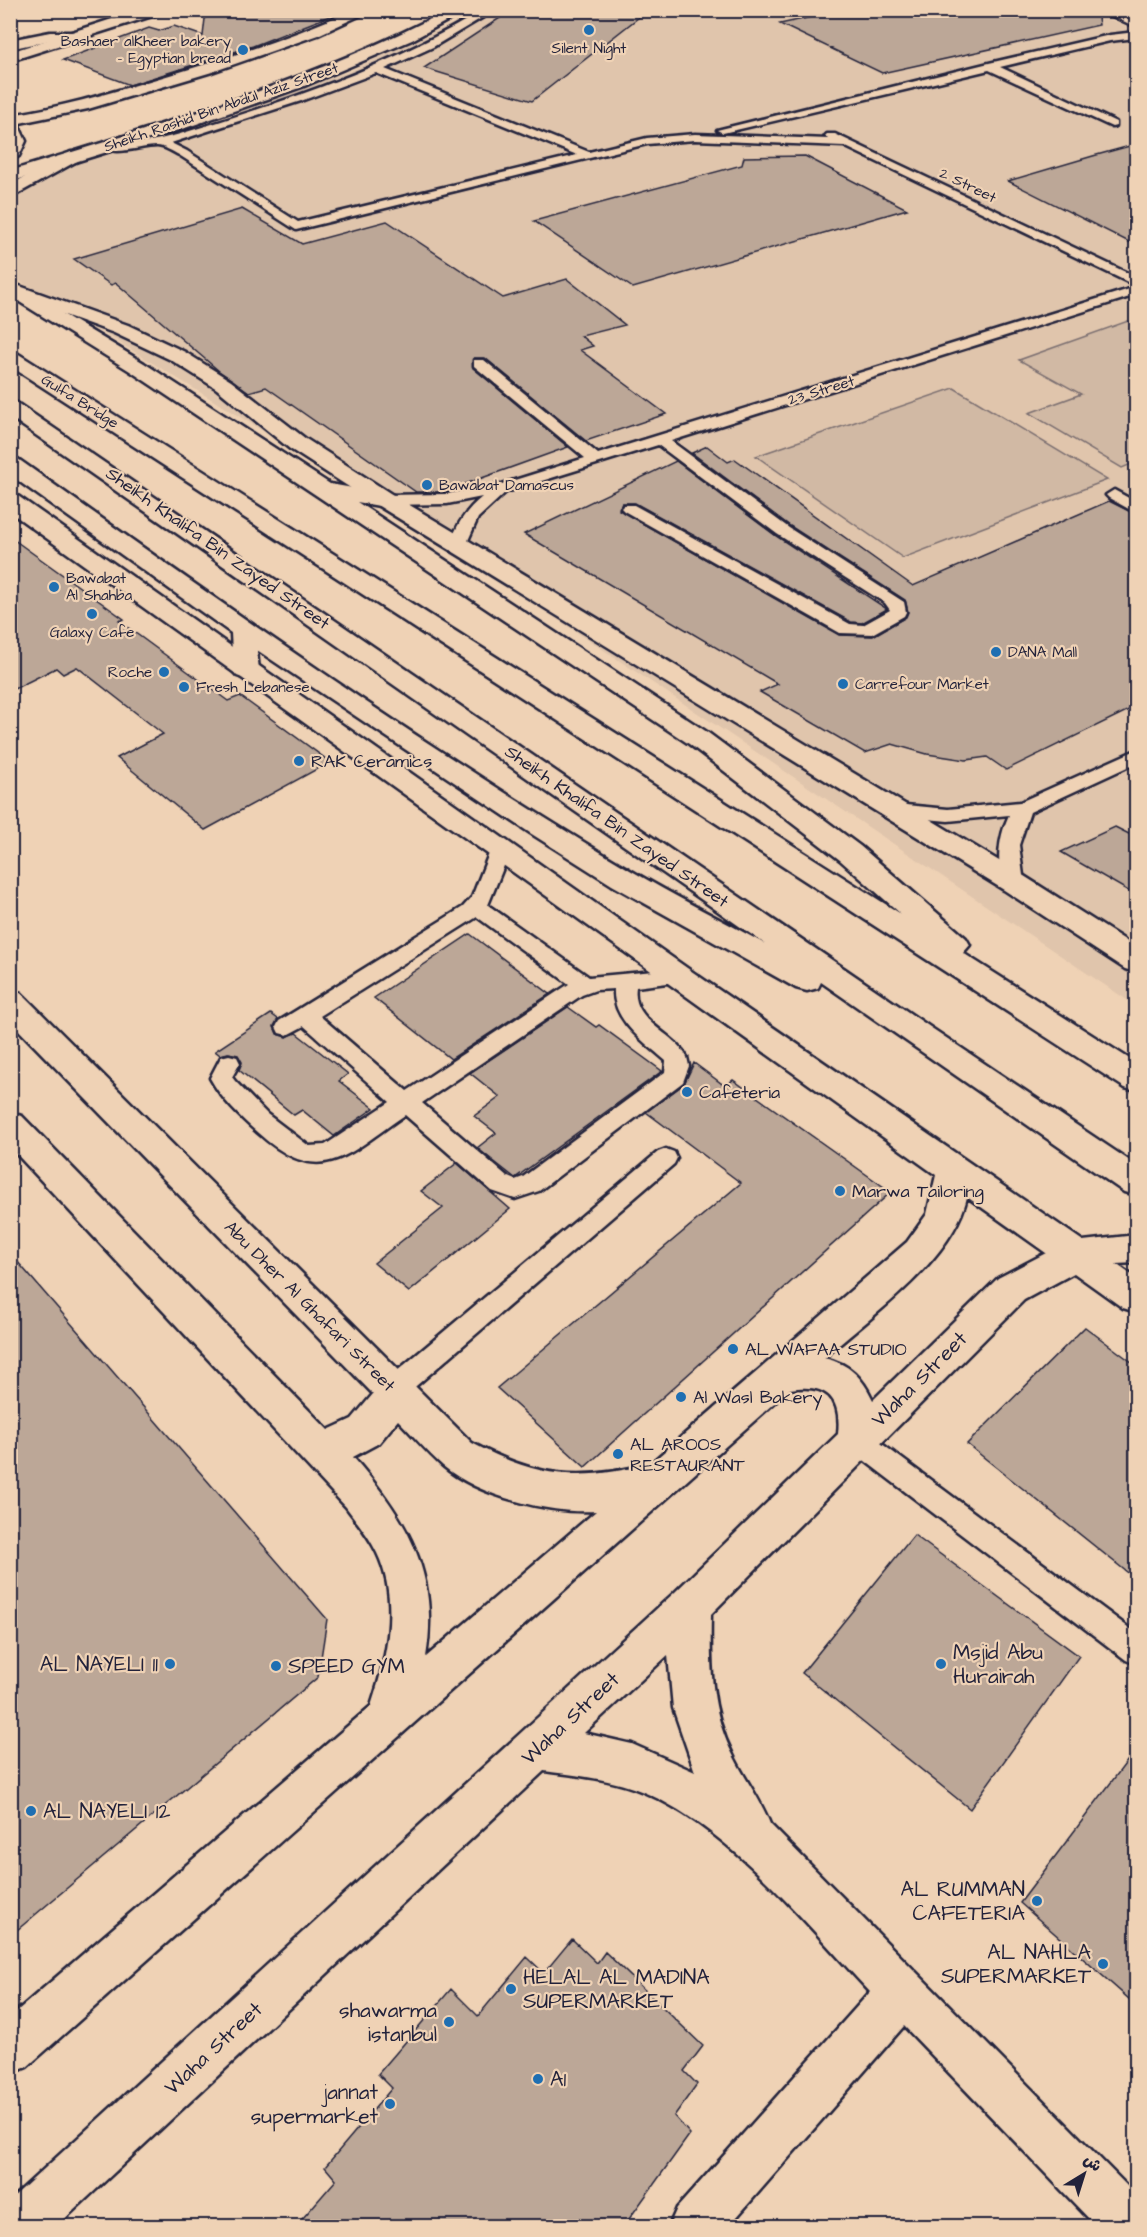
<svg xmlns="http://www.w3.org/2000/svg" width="1147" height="2237" font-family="'Architects Daughter','Playpen Sans Arabic',sans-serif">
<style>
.built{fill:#e0c5ac}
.green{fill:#d1b9a4;stroke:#7a6e70;stroke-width:1.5}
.building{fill:#bca797;stroke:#22223b;stroke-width:1.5}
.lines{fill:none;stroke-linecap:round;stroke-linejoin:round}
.lane-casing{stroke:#22223b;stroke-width:5}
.street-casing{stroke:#22223b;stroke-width:5}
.secondary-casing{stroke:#22223b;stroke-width:5}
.primary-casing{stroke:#22223b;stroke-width:5}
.lane{fill:#efd2b5;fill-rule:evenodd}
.street{fill:#efd2b5;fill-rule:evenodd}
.secondary{fill:#efd2b5;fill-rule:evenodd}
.primary{fill:#efd2b5;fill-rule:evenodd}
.poi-dot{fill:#1f6fb2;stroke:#efd2b5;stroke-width:2}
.labels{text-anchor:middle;stroke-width:4.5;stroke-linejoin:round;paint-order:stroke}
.far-poi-label{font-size:15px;fill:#22223b;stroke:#efd2b5;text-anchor:start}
.far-street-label{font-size:15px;fill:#22223b;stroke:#efd2b5}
.street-label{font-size:18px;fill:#22223b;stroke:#efd2b5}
.poi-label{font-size:18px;fill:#22223b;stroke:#efd2b5;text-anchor:start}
.near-street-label{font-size:21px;fill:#22223b;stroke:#efd2b5}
.near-poi-label{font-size:21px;fill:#22223b;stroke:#efd2b5;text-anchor:start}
</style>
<rect width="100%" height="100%" fill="#efd2b5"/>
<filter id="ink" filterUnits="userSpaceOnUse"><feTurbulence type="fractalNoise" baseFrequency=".0167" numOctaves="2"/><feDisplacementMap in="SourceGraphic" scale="12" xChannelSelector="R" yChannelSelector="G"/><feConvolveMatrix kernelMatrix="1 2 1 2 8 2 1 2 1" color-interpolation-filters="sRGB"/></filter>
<g filter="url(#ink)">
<path class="built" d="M1087,10L1136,30V1006L427,532L11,276L10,186L348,72L463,19L474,11Z"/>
<path class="green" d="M1128,321L1136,326V462L1122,468L1029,413L1081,394L1019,360Z
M954,388L1107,480L903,558L756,456Z"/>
<path class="building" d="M206,10H345L253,46L130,85L63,60L149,28L159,31L174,26L203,36Z
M512,10H648L532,101L424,68Z
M844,10H1097L1099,25L882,73L780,24Z
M1137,144V246L1008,181L1093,156Z
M805,156L907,209L633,288L534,221L742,165L744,157Z
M242,209L302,244L387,221L503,298L567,279L625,325L581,336L593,346L580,350L666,414L586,441L485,358H474L473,368L568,447L443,492H416L266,387L249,392L219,371L116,283L111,285L74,259Z
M707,446L728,462L735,459L913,586L1109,501L1137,515V706L1006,770L987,757L966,760L927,754L892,744L865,753L760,692L778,684L524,534L676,461L776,536L887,609L862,623L851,622L635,503H622L619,510L839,635L873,636L906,617L908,612L905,600L790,526L692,453Z
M10,537L124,619L119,621L228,701L240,696L330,762L205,830L117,758L163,734L77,667L63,674L56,668L10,691Z
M1115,827L1137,838V896L1061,852Z
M470,934L550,994L451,1059L374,998Z
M568,1007L596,1027L599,1025L662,1071L515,1178L477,1148L496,1133L474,1116L500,1097L470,1073Z
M271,1014L278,1019L274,1026L277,1034L286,1037L296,1033L348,1074L339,1081L374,1108L334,1136L302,1110L294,1115L239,1070L242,1062L238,1055L228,1053L220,1055L215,1051Z
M694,1063L725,1086L733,1080L891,1192L585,1467L497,1388L741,1183L646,1112L684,1084Z
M457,1163L510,1209L409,1292L374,1263L443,1208L421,1191Z
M10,1253L327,1619L318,1677L10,1936Z
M1085,1327L1137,1366V1580L967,1444Z
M914,1535L1079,1656L970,1809L802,1673Z
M1137,1748V2006L1020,1903Z
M572,1939L597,1963L605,1952L703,2046L684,2071L697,2084L674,2116L690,2134L624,2226H296L336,2180L325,2167L392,2088L378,2074L451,1989L478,2016L527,1957L544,1973Z"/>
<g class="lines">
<defs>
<path id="lane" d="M483,10H495L433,47L385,69L589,152L647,138L695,134L828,139L825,136L827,134H835L1136,277V286L844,146L695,140L647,144L296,230L179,155C173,152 164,146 157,146C140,146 115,157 100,146C106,141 114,143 122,143C142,144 161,139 180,134C285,102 389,67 483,10ZM376,73L577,155L298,222L187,151L171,143L301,101Z
M1136,32V38L1110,41L1000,67L1116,122V126L1112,127L989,70L723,133L717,130L989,63L1110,35Z
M1136,287V295L671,441L789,528L904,602L906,612L904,616L872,634L840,633L624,511L621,508L624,505H634L850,624L863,625L890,610L885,603L777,534L658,445L506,492L478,518L466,545L458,550L450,545C456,525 466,510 482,497L447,504L385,505L377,500L385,495L447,494L502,484L585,458L474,366V360H484L598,454Z
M1114,490L1136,502V513L1109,498L1106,495Z
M1136,750V763L1030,812L1019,845L1024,883L1021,888H1007C994,866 999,836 1009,815L948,821L895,816L888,814L886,810L888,806L895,804L948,809L1020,802Z
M500,845L507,846L510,851L488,905L589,977L676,969L683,971L686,976L683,981L636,987C631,1022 673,1031 687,1057L689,1066L683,1082L539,1191L515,1199L492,1191L405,1115C347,1154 322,1190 258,1133C240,1117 222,1100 210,1078L221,1057L229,1055L237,1057L240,1063L232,1077L235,1081L267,1114L309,1146L325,1145L390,1102L304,1026L287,1035L279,1033L276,1027L279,1021L297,1010L463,907L472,897L490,851L493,846ZM477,917L569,984L407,1091L320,1016ZM614,989C612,1021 645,1042 666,1061L665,1072L523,1177L515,1180L508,1177L422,1103L582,995L596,990Z
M666,1149L674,1152L677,1158L674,1164L402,1398L393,1401L384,1398L380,1390L384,1382L658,1152Z
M857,1428L866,1432L1136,1633V1664L1126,1660L848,1448L844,1440L848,1432Z"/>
<path id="street" d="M352,10H372L318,35L212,72L88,109L10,125V115C59,108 106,94 153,80C221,60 288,39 352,10Z
M50,32H77L84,36L77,40H50L10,49V40Z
M14,284L128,325L185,352L231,381L306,439L393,495L1024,876L1136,947V972L1125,969L1004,890L377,505L290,449L217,389L171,360L114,333L10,295V285Z
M10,494L18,496L687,968L1083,1241L1136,1235V1263L1116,1264L1136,1278V1312L1123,1308L1074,1273L1024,1300L711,1614C710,1663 710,1710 733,1755C744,1778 761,1800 770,1824L1136,2195V2226H1096L904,2026L729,2226H669L677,2208L870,1992C805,1923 724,1820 633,1788C604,1778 573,1775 544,1771L57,2226H10V2200L675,1592L838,1434C842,1397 826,1383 790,1389L27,2067L10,2074V2017L371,1706C387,1658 400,1601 377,1553C369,1536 357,1522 346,1507L10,1147V1112L22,1116L328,1430L352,1419L373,1394L10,1021V990L21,993L472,1443C535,1477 581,1483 651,1463L907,1242L927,1214L936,1175L10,512ZM967,1197L1046,1253L998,1278L873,1400C862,1377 850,1364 824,1358C871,1316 953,1260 967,1197ZM398,1420C413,1435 427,1452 443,1466C478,1496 550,1514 596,1511L426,1657C440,1573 406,1518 353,1457L379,1443ZM668,1655L673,1708L695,1772L632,1744L584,1733Z"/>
<path id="secondary" d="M140,10H171L10,61V52Z
M448,10H467L412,40L302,87L188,127L10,182V171C160,125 309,82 448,10Z
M1099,10H1119L1136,18V27Z
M10,121L19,126L26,141L19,156L10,161Z"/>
<path id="primary" d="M71,152L79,157L77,161L10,198V185Z
M10,282L144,363L330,484L393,495L396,500L393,505L385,507L357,502L707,732L860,846L966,938L970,945L963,953L1136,1063V1091L1125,1088L10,366V351L17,353L901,914L840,860L689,744L130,371L10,296Z
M10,401L17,403L930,1027L1136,1165V1195L1124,1192L821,982L818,988L807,991L796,988L612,885L530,833L257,650L259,671L255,676L246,679L237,676L233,671L231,633L10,475V458L18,459C218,601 419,744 630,870C674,896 720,919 765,944L10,417Z"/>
</defs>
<use href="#lane" class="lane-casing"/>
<use href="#street" class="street-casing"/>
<use href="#secondary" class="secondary-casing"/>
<use href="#primary" class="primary-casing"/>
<use href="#lane" class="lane"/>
<use href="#street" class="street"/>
<use href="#secondary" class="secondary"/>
<use href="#primary" class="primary"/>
</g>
</g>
<g class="poi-dot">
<circle cx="589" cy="30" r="6"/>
<circle cx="243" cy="50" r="6"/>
<circle cx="427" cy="485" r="6"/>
<circle cx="54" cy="587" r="6"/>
<circle cx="92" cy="614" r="6"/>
<circle cx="996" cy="652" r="6"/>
<circle cx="164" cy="672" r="6"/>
<circle cx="843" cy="684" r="6"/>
<circle cx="184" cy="687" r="6"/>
<circle cx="299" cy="761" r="6"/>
<circle cx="687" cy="1092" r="6"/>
<circle cx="840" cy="1191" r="6"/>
<circle cx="733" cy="1349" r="6"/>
<circle cx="681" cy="1397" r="6"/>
<circle cx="618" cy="1454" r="6"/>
<circle cx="170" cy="1664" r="6"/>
<circle cx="941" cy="1664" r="6"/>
<circle cx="276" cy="1666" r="6"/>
<circle cx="31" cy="1811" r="6"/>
<circle cx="1037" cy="1901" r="6"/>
<circle cx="1103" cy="1964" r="6"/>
<circle cx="511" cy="1989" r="6"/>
<circle cx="449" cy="2022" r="6"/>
<circle cx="538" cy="2079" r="6"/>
<circle cx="390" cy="2104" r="6"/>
</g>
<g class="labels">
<g class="far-poi-label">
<text x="231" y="46" text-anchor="end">Bashaer alKheer bakery<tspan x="231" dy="17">- Egyptian bread</tspan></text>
<text x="589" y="53" text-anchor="middle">Silent Night</text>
<text x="439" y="490">Bawabat Damascus</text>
<text x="66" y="583">Bawabat<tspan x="66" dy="17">Al Shahba</tspan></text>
<text x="92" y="637" text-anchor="middle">Galaxy Cafe</text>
<text x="1008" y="657">DANA Mall</text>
<text x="152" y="677" text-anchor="end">Roche</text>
<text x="855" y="689">Carrefour Market</text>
<text x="196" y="692">Fresh Lebanese</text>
</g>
<g class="far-street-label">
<text transform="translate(221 107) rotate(-19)" y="5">Sheikh Rashid Bin Abdul Aziz Street</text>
<text transform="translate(968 185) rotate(26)" y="5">2 Street</text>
<text transform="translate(821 390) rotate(-17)" y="5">23 Street</text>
<text transform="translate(80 401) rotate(32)" y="5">Gulfa Bridge</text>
</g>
<g class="street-label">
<text transform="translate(218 548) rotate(35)" y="6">Sheikh Khalifa Bin Zayed Street</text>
<text transform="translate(617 826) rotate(35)" y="6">Sheikh Khalifa Bin Zayed Street</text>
<text transform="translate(310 1306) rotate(45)" y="6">Abu Dher Al Ghafari Street</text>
</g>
<g class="poi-label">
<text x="311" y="767">RAK Ceramics</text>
<text x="699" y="1098">Cafeteria</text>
<text x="852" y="1197">Marwa Tailoring</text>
<text x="745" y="1355">AL WAFAA STUDIO</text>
<text x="693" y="1403">Al Wasl Bakery</text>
<text x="630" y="1450">AL AROOS<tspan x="630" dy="21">RESTAURANT</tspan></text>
</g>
<g class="near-street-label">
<text transform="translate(919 1379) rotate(-45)" y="7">Waha Street</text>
<text transform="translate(570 1718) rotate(-43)" y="7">Waha Street</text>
<text transform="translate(213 2048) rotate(-43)" y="7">Waha Street</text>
</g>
<g class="near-poi-label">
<text x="953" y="1659">Msjid Abu<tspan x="953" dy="24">Hurairah</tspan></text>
<text x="158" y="1671" text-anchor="end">AL NAYELI 11</text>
<text x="288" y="1673">SPEED GYM</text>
<text x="43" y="1818">AL NAYELI 12</text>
<text x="1025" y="1896" text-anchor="end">AL RUMMAN<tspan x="1025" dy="24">CAFETERIA</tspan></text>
<text x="1091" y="1959" text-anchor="end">AL NAHLA<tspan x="1091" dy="24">SUPERMARKET</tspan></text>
<text x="523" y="1984">HELAL AL MADINA<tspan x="523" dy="24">SUPERMARKET</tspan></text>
<text x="437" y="2017" text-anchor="end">shawarma<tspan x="437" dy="24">istanbul</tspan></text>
<text x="550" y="2086">A1</text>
<text x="378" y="2099" text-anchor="end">jannat<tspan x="378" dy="24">supermarket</tspan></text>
</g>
</g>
<rect width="1147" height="2237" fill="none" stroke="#efd2b5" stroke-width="36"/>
<rect x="18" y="18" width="1111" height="2201" fill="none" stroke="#22223b" stroke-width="2" filter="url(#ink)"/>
<g transform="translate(1084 2174) rotate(38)" stroke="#efd2b5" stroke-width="4.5" paint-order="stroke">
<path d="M0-4.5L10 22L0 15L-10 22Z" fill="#22223b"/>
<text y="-9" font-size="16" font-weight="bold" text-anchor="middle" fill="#22223b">ش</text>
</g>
</svg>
